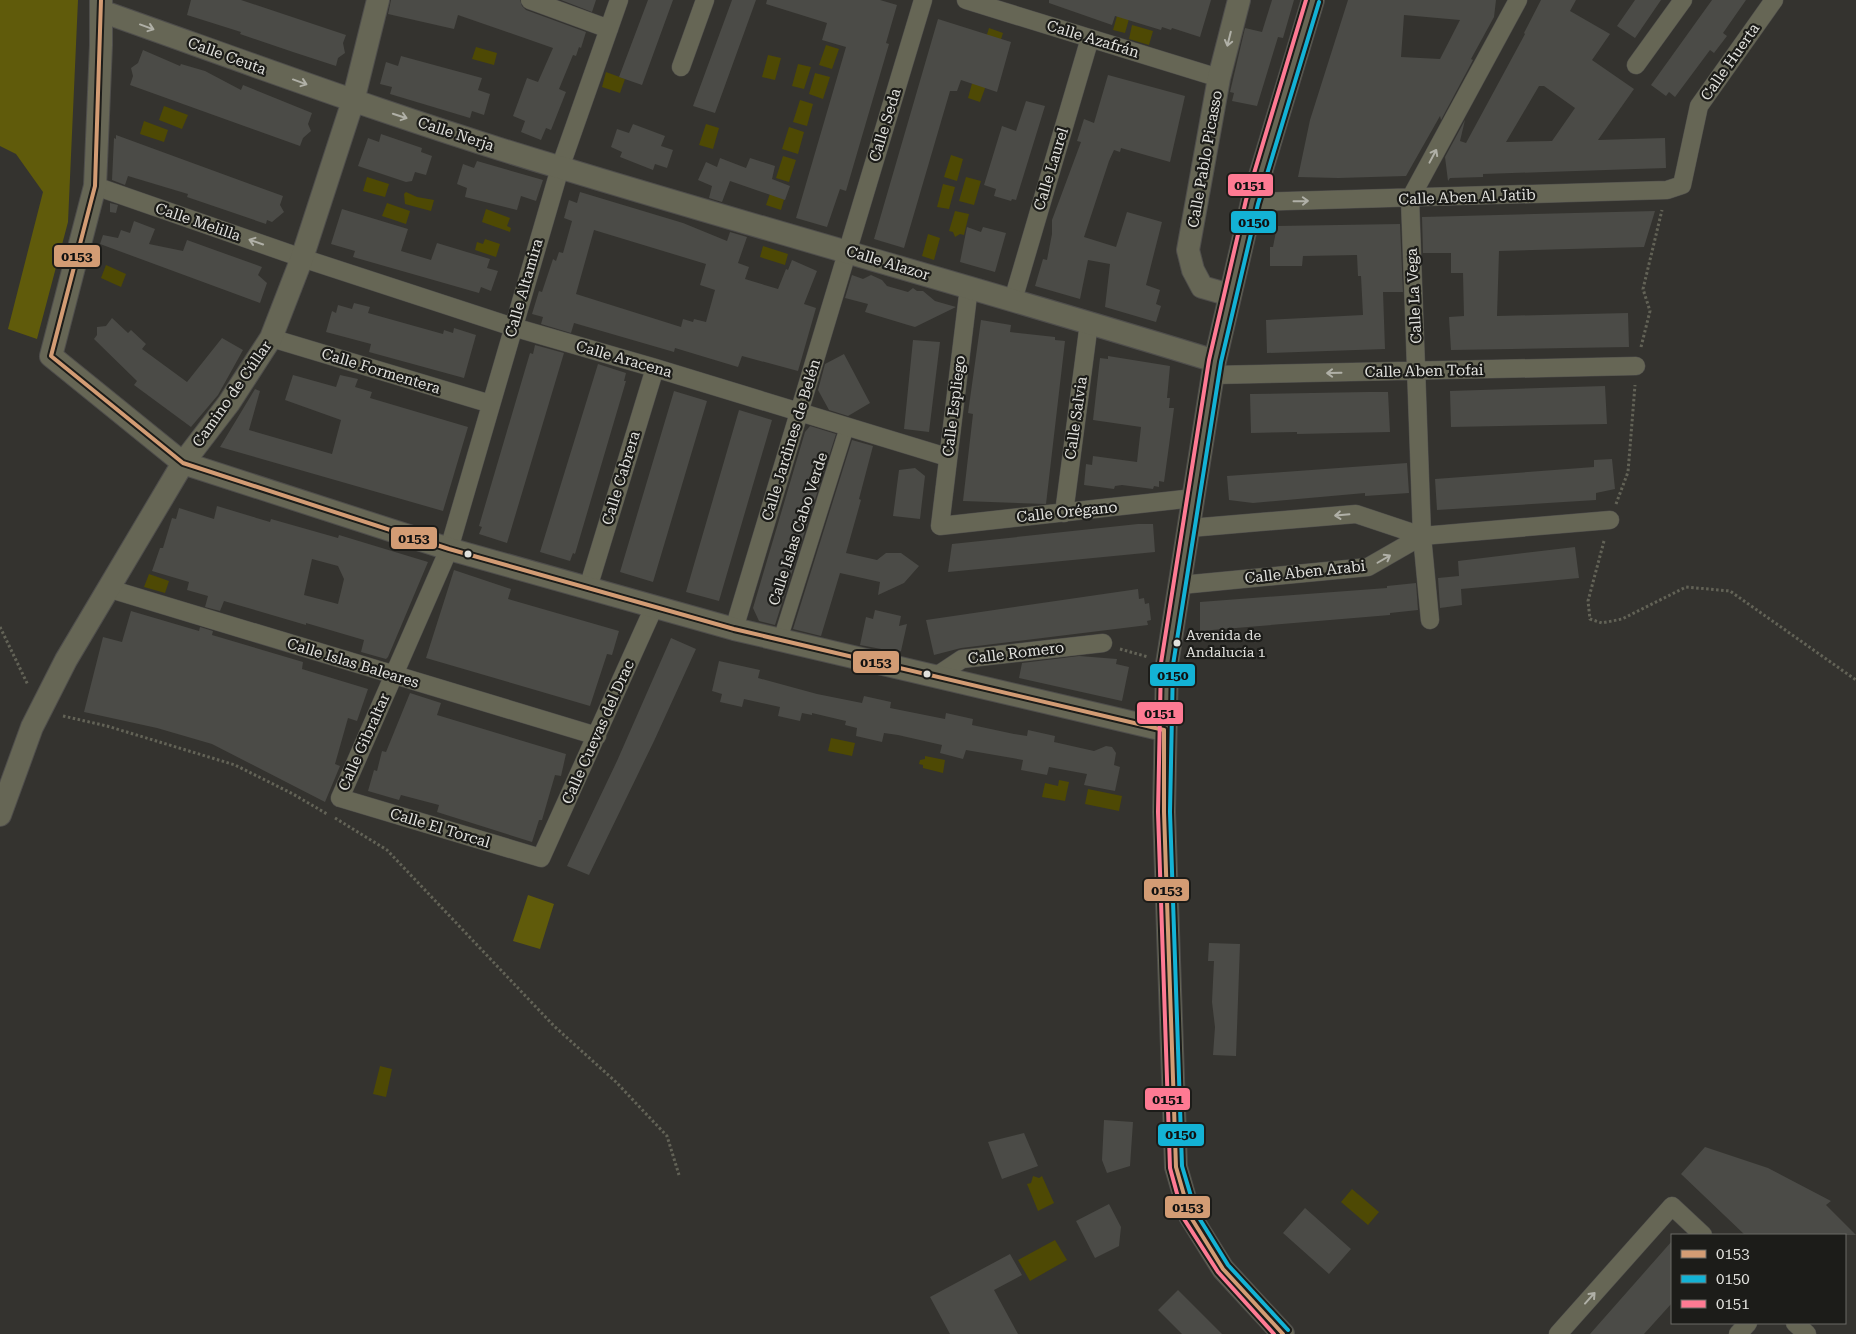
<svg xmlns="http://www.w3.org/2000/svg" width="1856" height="1334" font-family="'Roboto Serif',serif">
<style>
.green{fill:#605b0b}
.water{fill:#4e4904}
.building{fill:#4b4b47;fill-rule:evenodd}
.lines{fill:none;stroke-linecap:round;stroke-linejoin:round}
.pedestrian-casing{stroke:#4f4e4c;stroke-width:15}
.minor-casing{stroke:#4f4e4c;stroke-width:19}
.tertiary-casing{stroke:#4f4e4c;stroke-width:24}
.path{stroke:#636357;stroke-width:3;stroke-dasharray:2.5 2.5;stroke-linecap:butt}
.pedestrian{stroke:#665;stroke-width:14}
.minor{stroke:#665;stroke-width:18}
.tertiary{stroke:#665;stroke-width:22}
.bus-1-casing{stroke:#1c1c19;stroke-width:8}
.bus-2-casing{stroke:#1c1c19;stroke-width:8}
.bus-3-casing{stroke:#1c1c19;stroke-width:8}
.bus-1{stroke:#d39c74;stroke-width:4}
.bus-2{stroke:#13b2d5;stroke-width:4}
.bus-3{stroke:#fe7a93;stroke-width:4}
.oneway{stroke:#b0b0a7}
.bus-dot{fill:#e1e1dd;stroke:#1c1c19;stroke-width:2}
.labels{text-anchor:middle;stroke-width:4.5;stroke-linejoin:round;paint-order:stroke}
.bus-label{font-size:14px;fill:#e1e1dd;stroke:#1c1c19;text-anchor:start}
.street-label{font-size:15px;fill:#e1e1dd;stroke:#1c1c19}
.line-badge{stroke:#1c1c19;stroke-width:2}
.pale-badge-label{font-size:14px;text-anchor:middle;font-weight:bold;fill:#111}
</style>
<rect width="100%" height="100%" fill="#34332f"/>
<path class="green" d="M0,0H78L68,222L37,339L8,329L43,192L16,154L0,146Z
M528,895L554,904L540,949L513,941Z"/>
<path class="water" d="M1119,9L1131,12L1125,33L1113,30Z
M1132,25L1153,31L1149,45L1129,39Z
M989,28L1003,33L996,55L982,50Z
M826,45L839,49L832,69L819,65Z
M476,47L497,53L494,65L472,59Z
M768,55L781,58L775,80L762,77Z
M798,64L811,67L804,89L792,86Z
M606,72L625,79L620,93L602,87Z
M815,73L830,77L823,99L809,94Z
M974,76L988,80L980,102L968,98Z
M800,100L813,104L807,126L793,122Z
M164,106L188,115L182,129L159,120Z
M144,121L168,130L164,142L140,134Z
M706,124L719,128L713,149L699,145Z
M789,127L804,132L798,154L782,149Z
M951,155L963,159L957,181L944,177Z
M783,156L796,160L789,182L776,178Z
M367,177L389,184L385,197L363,191Z
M966,177L981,181L974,205L959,201Z
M943,184L955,187L949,209L937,207Z
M773,185L787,189L781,210L766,205Z
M406,192L417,197L434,200L431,211L405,204L404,194Z
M387,203L410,211L406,224L382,216Z
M486,209L510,218L507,226L511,228L510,232L482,222Z
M955,211L969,214L964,235L960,234L955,237L953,232L949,231Z
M928,234L940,238L934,260L922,256Z
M485,239L500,244L496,257L475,250L477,242L483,244Z
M763,246L788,254L785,265L760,257Z
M106,265L126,274L121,287L101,278Z
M149,574L169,581L165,593L144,587Z
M831,738L855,743L852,756L828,751Z
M925,756L945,760L943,773L923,768V765L919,764L920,760L925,759Z
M1059,780L1069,782L1065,801L1042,797L1045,783L1058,786Z
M1088,789L1122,796L1119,811L1085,804Z
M380,1066L392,1069L386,1097L373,1094Z
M1033,1176L1039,1178L1042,1176L1054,1203L1038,1211L1027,1184L1031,1183Z
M1352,1189L1379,1212L1368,1225L1341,1202Z
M1055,1240L1067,1260L1030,1281L1018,1260Z"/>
<path class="building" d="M191,0H241L346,35L343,43L345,53L338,58L336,66L293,52L240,34L241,32L187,15Z
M391,0H520L522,6L526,10L586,32L581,48L579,47L576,56L573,55L559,89L566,92L551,130L546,128L541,140L521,132L525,121L513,116L527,78L538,82L553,48L458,15L454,29L388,14Z
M561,0H596L592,12Z
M648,0H673L642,85L619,77Z
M732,0H756L715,113L693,106Z
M767,0H880L897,5L886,43L889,44L846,191L840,189L827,227L796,218L846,47L822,40L827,23L766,4Z
M1049,0H1211L1200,37L1172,28L1171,30L1162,27L1161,30L1115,16L1112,25L1049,3Z
M1272,0H1294L1283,38L1278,37L1257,106L1232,101L1234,93L1230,92L1245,28L1262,32Z
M1348,0H1496L1494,17L1471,59L1473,60L1441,120L1440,116L1406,176L1338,178L1298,177L1310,120ZM1404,15L1460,20L1440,59L1401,57Z
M1541,0H1576L1570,11L1610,34L1592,60L1634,89L1598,140L1665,138L1666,168L1483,174V177L1450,178L1448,181L1445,157L1465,120L1460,141L1466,143L1525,34L1524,33ZM1539,86H1544L1575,108L1552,141L1506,142Z
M1635,0H1661L1635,38L1617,26Z
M1712,0H1746L1723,33L1727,36L1714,53L1710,50L1675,97L1669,92L1666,96L1651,85Z
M938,19L1011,42L997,92L961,80L957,91H950L904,248L874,239Z
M143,50L180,66L181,64L205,71L241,90L243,85L312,113L308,124L311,131L303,138L300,146L130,85L133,76L131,68L138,63Z
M401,56L482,78L478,90L490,94L484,115L472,111L470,118L390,94L392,87L380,84L386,62L398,66Z
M1108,75L1185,96L1170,162L1121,148L1120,152L1114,150L1109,161L1084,237L1116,247L1127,212L1162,222L1146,285L1160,290L1156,304L1161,306L1156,322L1105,307L1110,264L1088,260L1080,299L1035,286L1043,259L1047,260L1052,234V220L1081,142L1077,141L1084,119L1094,123Z
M1026,101L1045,106L1016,200L1012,199L1011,201L994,196L996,189L984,185L1002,126L1016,131Z
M633,124L665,136L661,146L673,150L667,168L655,164L653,170L620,157L622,152L611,147L617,129L629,133Z
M381,134L422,148L421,152L432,156L426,175L415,172L412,181L406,182L358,166L368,138L379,142Z
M116,135L283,196L280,205L284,212L272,222L267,220L266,224L187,197L188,194L128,176L125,185L112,180L114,138L116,139Z
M720,158L746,168L750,158L775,166L772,179L790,186L785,200L730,181L722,202L709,198L712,186L698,180L706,162L717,167Z
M477,161L543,180L536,201L521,196L517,210L465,197L467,188L457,184L463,164L474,168Z
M580,192L683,223L727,241L730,232L747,237L738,263L749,267L745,279L778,289L786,269L788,270L792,260L817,271L804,304L816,308L798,371L742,356L738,367L675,348L674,352L574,323L571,333L541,324L543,317L532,314L539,291L542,292L553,259L556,261L559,252L563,253L572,221L564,218L569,200L577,203ZM594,230L706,264L700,285L715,290L706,322L694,319L693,322L683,319L681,327L576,294Z
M110,203L118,205L116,213L110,212Z
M342,209L408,229L401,251L431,260L437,243L490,259L487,268L498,271L491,291L481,287L479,293L353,257L355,251L331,244Z
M1655,211L1644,247L1499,251L1497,316L1628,313L1629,347L1451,350L1449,317L1464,316L1463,273H1451V253H1423L1422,217Z
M134,221L155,229L149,244L183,251L187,240L262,267L258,275L267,283L260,303L100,244L103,235L118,238L121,230L130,233Z
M1400,224L1403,292H1383L1385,349L1267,353L1266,320L1363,315L1361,276H1358L1357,255L1303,256L1302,266H1270V247H1273L1277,226Z
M967,227L981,232L983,227L1006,233L995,272L960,262Z
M852,275L863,279L871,275L882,280L887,286L908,292L913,288L917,291H923L935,301L956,307L915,327L908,325L865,312L868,304L845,298Z
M354,303L370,307L368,313L443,334L444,330L453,333L454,328L476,335L464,378L369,352L371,344L326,332L332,311L336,313L338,305L352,309Z
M112,318L128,333L131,330L146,344L142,349L187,382L222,338L243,350L218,395L191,427L134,385L137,381L94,339L97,335V327L106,326Z
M981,320L1011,325L1010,332L1055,337V340L1065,341L1046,504L963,501L973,414L968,413Z
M913,340L940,342L929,432L904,429Z
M535,345L564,353L507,543L479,534L482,527L479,526L530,353L533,354Z
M844,354L870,403L848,416L829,410L818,390L825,364Z
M1108,356L1170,366L1167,398H1170L1169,408H1174L1171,431L1164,482L1159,481V487L1154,486L1153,489L1122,485L1115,486L1114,489L1084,485L1086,464L1092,465L1093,456L1137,462L1141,427L1093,420L1100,358L1108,359Z
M598,364L626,373L624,381H626L575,554L573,553L570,561L540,552Z
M293,375L336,387L340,375L358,379L355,387L372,392L370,398L468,427L443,511L220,447L255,389L260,391L249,430L332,454L341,420L285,400Z
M1605,386L1607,424L1451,427L1450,391Z
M674,391L707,401L653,582L620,572Z
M1368,392H1388L1390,432L1297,434V432L1251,433L1250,394Z
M739,410L772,420L719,601L686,592Z
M810,426L836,434L775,625L759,621L753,608L805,432Z
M852,440L873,446L859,499L861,500L846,553L877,560L886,553H901L919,566L904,583L878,595L880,582L840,573L821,636L793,629Z
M1612,459L1615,489L1596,493V500L1437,510L1435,479L1594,467V460Z
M1407,463L1409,493L1365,496V493L1253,503L1229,500L1227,476Z
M915,468L925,476L920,519L893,516L899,470Z
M217,506L270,522L271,519L338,538L339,535L428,562L388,657L386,659L361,652L364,640L306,623V625L224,601L220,611L205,607L208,596L187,590L189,582L152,571L160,548H163L172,518L176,519L179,508L214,519ZM312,559L338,566L344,579L338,604L304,595Z
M1138,524H1153L1155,552L948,572L952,544Z
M1575,547L1579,578L1461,589L1462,605L1440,608L1438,578L1459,576L1458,561Z
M454,570L511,589L508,599L619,631L612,655L607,654L590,706L426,658Z
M1416,583L1418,610L1390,613V615L1200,631V602L1387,588V586Z
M1138,589L1139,599L1144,598L1145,604L1149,603L1151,620L1147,621L1148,625L961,648L934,655L926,620Z
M875,610L901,616L899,626L907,624L901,651L897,652L860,645L866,617L873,619Z
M131,611L199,631L200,627L213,631L212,635L303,662L302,669L368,689L357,721L348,718L335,764L340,766L325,802L212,744L157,728L84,712L103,637L122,642Z
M671,638L696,649L654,741L589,875L567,866L617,761Z
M1079,656L1117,659L1116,664L1129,667L1122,701L1019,678L1022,663Z
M719,661L760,670L758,678L817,694L862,703L864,696L891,702L890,708L945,719L946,713L973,719L972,725L1014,734L1027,736L1028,730L1055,736L1054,742L1094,751L1106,746L1112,747L1116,753L1114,765L1120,767L1115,791L1084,785L1087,774L1049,767L1047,775L1021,770L1023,760L966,750L963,759L940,753L942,745L898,735L884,733L882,742L856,736L857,728L845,725L846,721L812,713V715L802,713L800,721L778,716L780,707L744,699L742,707L720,702L722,694L712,691Z
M410,693L441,703L437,715L566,754L561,776L555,775L542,820H539L532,842L437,812L439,805L401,795L399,800L368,791L374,770L377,771L382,751L386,752Z
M1209,943L1240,944L1236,1056L1213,1055L1215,1027L1212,1002L1214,961H1208Z
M1104,1120L1133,1122L1130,1166L1107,1173L1102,1160Z
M1024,1133L1038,1166L1002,1179L988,1142Z
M1705,1147L1768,1168L1831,1201L1826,1205L1856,1235H1745L1681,1174Z
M1109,1204L1121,1227L1119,1246L1095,1258L1076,1221Z
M1305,1208L1351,1249L1329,1274L1283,1233Z
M1672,1241V1303L1644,1334H1590Z
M1010,1254L1022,1275L994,1290L1018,1334H950L930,1297Z
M1178,1290L1222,1334H1182L1158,1310Z"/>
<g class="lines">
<defs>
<path id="pedestrian" d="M780,640L847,427"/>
<path id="minor" d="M530,0L609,29
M619,0L560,168L449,549L340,798L541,858L654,607
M966,0L1219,78
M1636,65L1683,0
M681,67L705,0
M95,186L302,258L513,327L655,368L947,457
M1252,202L1667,190L1682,185L1699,106L1774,0
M969,287L940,526L1194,498
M1013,300L1090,38
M271,338L491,404
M1212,375L1636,366
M1064,513L1089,323
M1190,528L1356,514L1422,536L1610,520
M1181,585L1368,567L1422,536
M588,588L655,368
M110,589L597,736
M1430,620L1422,536L1410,199L1518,0
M734,629L923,0
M935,677L962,659L1103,643
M1795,1323L1807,1334
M1558,1334L1672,1206L1703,1235
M1738,1334L1748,1323"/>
<path id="tertiary" d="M101,0V45L95,186L51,356L183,463L449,549L734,629L1164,730
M101,11C254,65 406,122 562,168C779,234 998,294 1215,361
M1230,295L1202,287L1193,270L1188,250L1219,78L1239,0
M0,815L32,727L66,660L183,463L229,403L271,338L302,258L353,101L378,0
M1283,1334L1223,1269L1190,1216L1176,1167L1164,812L1167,664L1215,361L1252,202L1313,0"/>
</defs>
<use href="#pedestrian" class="pedestrian-casing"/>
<use href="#minor" class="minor-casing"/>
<use href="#tertiary" class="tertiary-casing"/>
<path class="path" d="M1641,347L1650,311L1643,289L1662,210
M1616,504L1628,472L1635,385
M1604,541L1588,601L1590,619L1602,623L1622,619L1686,587L1730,591L1856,680
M0,627L28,685
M1120,649L1148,657
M63,716L107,726L235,765L293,794L327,814
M335,818L387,850L554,1026L616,1082L667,1136L679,1175"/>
<use href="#pedestrian" class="pedestrian"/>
<use href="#minor" class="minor"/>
<use href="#tertiary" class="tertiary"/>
<defs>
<path id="bus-1" d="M101,0L95,186L51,356L183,463L449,549L734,629L1164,730
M1164,730V812L1176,1167L1190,1216L1223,1269L1283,1334"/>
<path id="bus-2" d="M1288,1330L1228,1265L1196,1213L1182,1166L1170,812L1173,665L1221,362L1258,204L1319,2"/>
<path id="bus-3" d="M1274,1334L1218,1272L1184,1219L1170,1168L1158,812L1161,663L1209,360L1246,200L1306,0"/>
</defs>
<use href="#bus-1" class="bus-1-casing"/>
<use href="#bus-2" class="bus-2-casing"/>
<use href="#bus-3" class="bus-3-casing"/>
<use href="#bus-1" class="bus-1"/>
<use href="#bus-2" class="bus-2"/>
<use href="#bus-3" class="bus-3"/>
</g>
<defs><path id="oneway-shaft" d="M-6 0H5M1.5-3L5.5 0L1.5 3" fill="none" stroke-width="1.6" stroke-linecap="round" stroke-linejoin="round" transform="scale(1.25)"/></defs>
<g class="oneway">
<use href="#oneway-shaft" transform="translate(147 27) rotate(20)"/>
<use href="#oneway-shaft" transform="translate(1229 39) rotate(104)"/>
<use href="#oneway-shaft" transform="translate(300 82) rotate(20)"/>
<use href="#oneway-shaft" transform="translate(400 116) rotate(18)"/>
<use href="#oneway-shaft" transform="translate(1433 156) rotate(-62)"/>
<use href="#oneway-shaft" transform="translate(1301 201) rotate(-1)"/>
<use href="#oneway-shaft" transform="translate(256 242) rotate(-161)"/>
<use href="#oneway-shaft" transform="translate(1334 373) rotate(179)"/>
<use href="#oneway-shaft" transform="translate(1342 515) rotate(175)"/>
<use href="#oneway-shaft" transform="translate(1384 559) rotate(-30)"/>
<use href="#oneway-shaft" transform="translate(1590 1298) rotate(-48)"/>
</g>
<g class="bus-dot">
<circle cx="468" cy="554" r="4.5"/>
<circle cx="1177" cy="643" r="4.5"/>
<circle cx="927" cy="674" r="4.5"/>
</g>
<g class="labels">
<g class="bus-label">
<text x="1186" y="640">Avenida de<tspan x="1186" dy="17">Andalucía 1</tspan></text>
</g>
<g class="street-label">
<text transform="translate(1093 39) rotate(17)" y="5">Calle Azafrán</text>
<text transform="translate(227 56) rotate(20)" y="5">Calle Ceuta</text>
<text transform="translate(1730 62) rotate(-55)" y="5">Calle Huerta</text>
<text transform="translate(885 125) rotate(-73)" y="5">Calle Seda</text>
<text transform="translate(456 134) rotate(18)" y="5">Calle Nerja</text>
<text transform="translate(1205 159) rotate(-80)" y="5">Calle Pablo Picasso</text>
<text transform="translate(1051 169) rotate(-73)" y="5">Calle Laurel</text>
<text transform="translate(1467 197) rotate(-2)" y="5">Calle Aben Al Jatib</text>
<text transform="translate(198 222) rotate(19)" y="5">Calle Melilla</text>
<text transform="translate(888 263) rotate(17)" y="5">Calle Alazor</text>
<text transform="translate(524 288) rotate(-74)" y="5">Calle Altamira</text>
<text transform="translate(1414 296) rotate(-93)" y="5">Calle La Vega</text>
<text transform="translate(624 359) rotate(16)" y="5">Calle Aracena</text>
<text transform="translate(381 371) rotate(17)" y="5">Calle Formentera</text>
<text transform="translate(1424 371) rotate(-1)" y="5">Calle Aben Tofai</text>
<text transform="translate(232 394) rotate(-55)" y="5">Camino de Cúllar</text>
<text transform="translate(954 406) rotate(-83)" y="5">Calle Espliego</text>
<text transform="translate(1076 418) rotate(-82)" y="5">Calle Salvia</text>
<text transform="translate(791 440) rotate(-73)" y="5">Calle Jardines de Belén</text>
<text transform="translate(621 478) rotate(-73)" y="5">Calle Cabrera</text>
<text transform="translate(1067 512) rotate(-6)" y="5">Calle Orégano</text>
<text transform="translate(798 529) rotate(-72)" y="5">Calle Islas Cabo Verde</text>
<text transform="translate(1305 572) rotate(-6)" y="5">Calle Aben Arabi</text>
<text transform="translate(1016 653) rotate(-7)" y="5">Calle Romero</text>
<text transform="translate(353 663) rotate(17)" y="5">Calle Islas Baleares</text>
<text transform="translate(598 732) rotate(-66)" y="5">Calle Cuevas del Drac</text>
<text transform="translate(364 742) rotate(-66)" y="5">Calle Gibraltar</text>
<text transform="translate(440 828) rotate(17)" y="5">Calle El Torcal</text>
</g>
</g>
<g class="line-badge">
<rect x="1227" y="173" width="47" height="24" rx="5" fill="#fe7a93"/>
<rect x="1230" y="210" width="47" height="24" rx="5" fill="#13b2d5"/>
<rect x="53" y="244" width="48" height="24" rx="5" fill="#d39c74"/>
<rect x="390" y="526" width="48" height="24" rx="5" fill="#d39c74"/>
<rect x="852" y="650" width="48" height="24" rx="5" fill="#d39c74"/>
<rect x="1149" y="663" width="47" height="24" rx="5" fill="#13b2d5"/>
<rect x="1136" y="701" width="48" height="24" rx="5" fill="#fe7a93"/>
<rect x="1143" y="878" width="47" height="24" rx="5" fill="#d39c74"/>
<rect x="1144" y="1087" width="47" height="24" rx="5" fill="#fe7a93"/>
<rect x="1157" y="1123" width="48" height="24" rx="5" fill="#13b2d5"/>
<rect x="1164" y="1195" width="47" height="24" rx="5" fill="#d39c74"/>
</g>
<g class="pale-badge-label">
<text x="1250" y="190">0151</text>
<text x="1254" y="227">0150</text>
<text x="77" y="261">0153</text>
<text x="414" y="543">0153</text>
<text x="876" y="667">0153</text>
<text x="1173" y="680">0150</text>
<text x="1160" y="718">0151</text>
<text x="1167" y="895">0153</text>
<text x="1168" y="1104">0151</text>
<text x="1181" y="1139">0150</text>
<text x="1188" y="1212">0153</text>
</g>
<rect x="1671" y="1234" width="175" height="90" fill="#1c1c19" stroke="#6b6b67"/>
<rect x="1681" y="1250" width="25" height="8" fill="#d39c74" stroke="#6b6b67"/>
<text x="1716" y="1259" font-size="15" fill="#e1e1dd">0153</text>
<rect x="1681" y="1275" width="25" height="8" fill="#13b2d5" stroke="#6b6b67"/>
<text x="1716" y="1284" font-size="15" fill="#e1e1dd">0150</text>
<rect x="1681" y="1300" width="25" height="8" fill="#fe7a93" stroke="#6b6b67"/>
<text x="1716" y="1309" font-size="15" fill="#e1e1dd">0151</text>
</svg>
